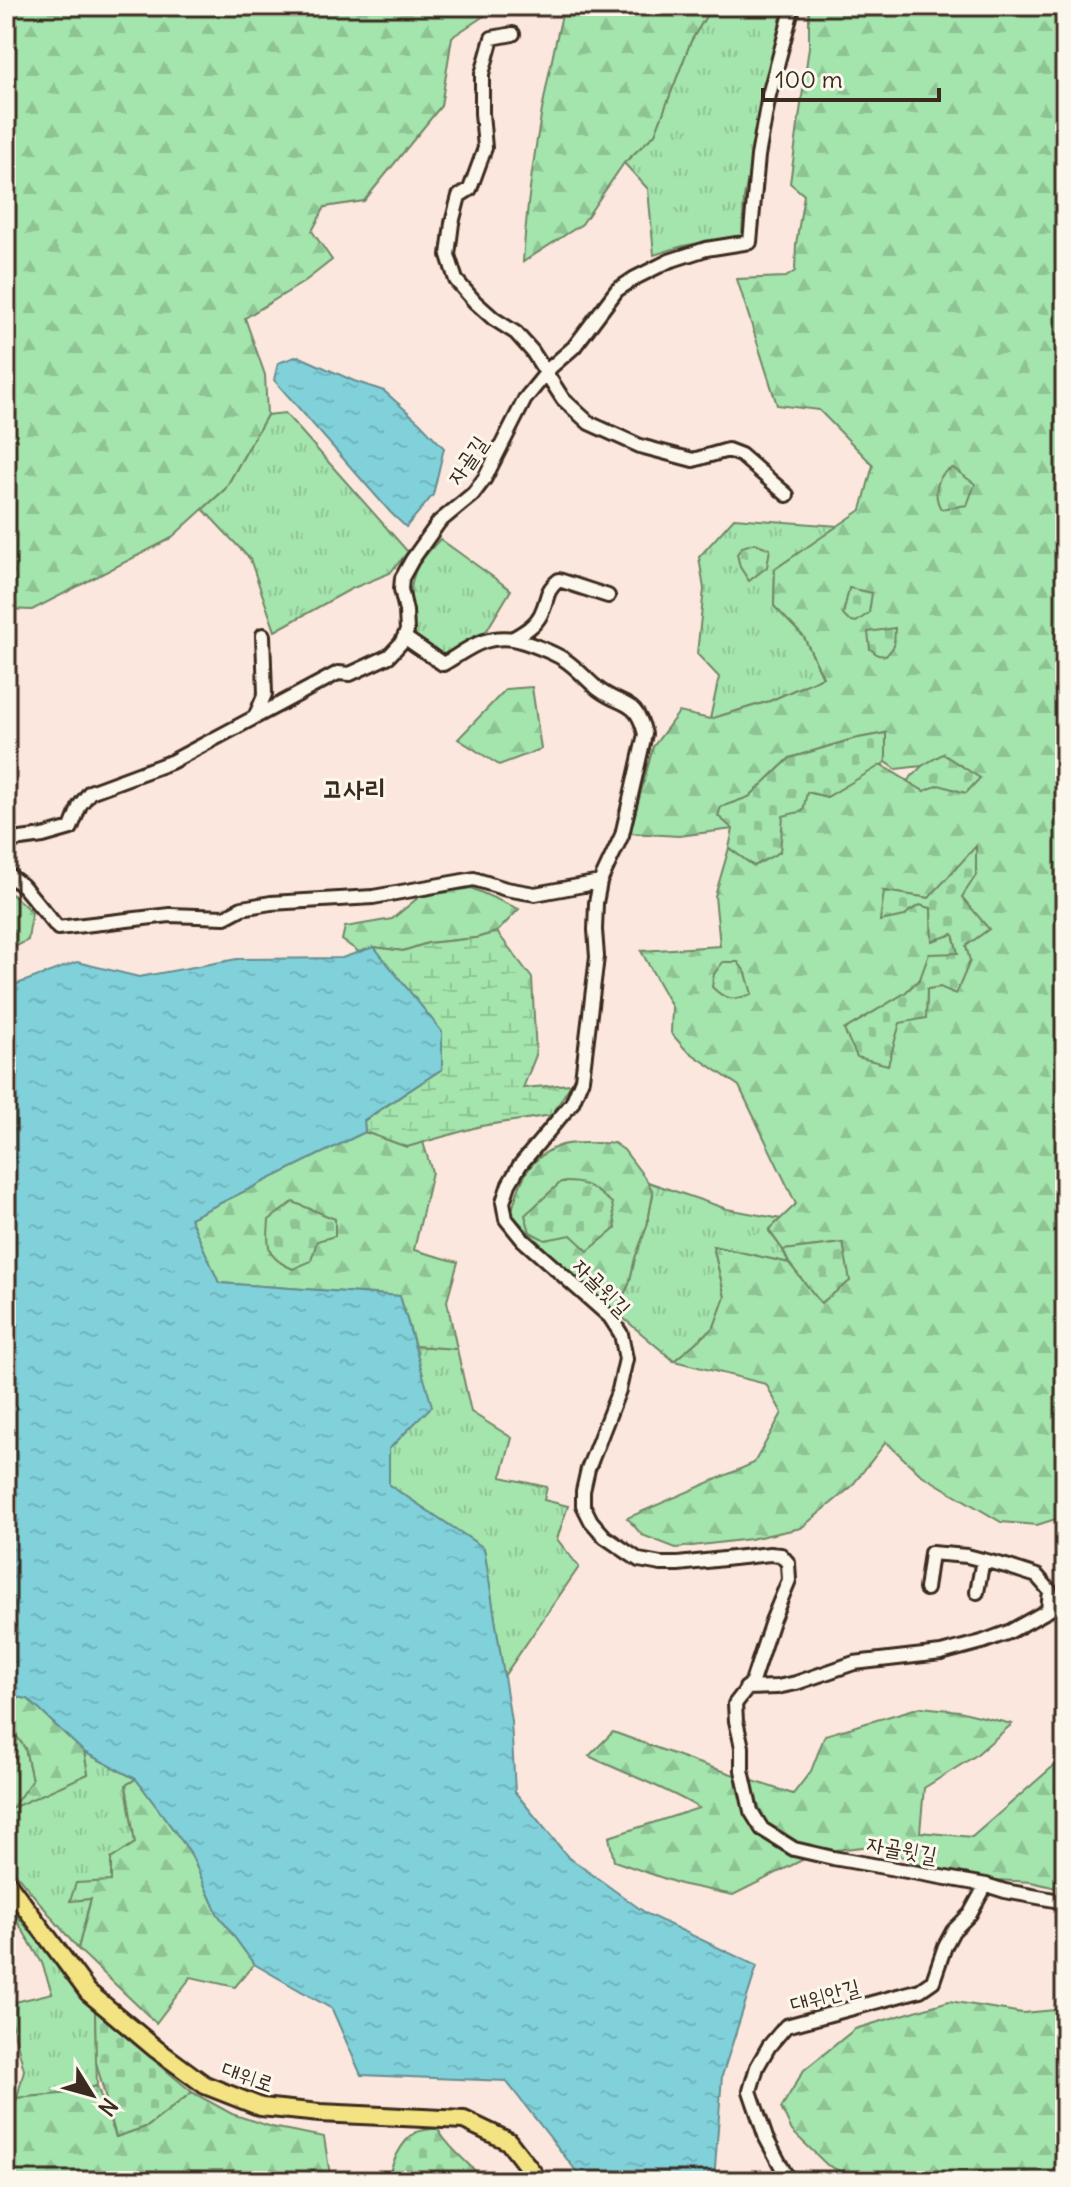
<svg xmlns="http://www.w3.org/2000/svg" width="1071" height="2187" font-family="Delius,'Poor Story',sans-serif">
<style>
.grass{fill:url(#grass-tufts);stroke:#708766;stroke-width:2}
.forest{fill:url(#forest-firs);stroke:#708766;stroke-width:2;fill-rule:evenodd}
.wetland{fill:url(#wetland-marsh);stroke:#708766;stroke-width:2}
.cemetery{fill:url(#cemetery-stones);stroke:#708766;stroke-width:2}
.water{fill:url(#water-ripples);stroke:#658e8f;stroke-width:2}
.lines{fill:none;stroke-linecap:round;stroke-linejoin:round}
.minor-casing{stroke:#3b2a1e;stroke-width:18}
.major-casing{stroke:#3b2a1e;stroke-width:22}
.minor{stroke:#fbf7ec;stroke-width:12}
.major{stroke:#f4e382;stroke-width:16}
.labels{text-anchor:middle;stroke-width:6;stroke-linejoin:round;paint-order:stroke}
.street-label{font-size:22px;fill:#3b2a1e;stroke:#fbf7ec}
.quarter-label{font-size:26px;font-weight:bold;fill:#3b2a1e;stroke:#fbf7ec}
</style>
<defs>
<pattern id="grass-tufts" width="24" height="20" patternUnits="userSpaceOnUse" patternTransform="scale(2)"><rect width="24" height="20" fill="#a4e4ad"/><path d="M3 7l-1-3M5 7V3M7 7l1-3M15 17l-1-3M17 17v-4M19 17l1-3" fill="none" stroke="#8ec494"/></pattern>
<pattern id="forest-firs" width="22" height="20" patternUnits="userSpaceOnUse" patternTransform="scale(2)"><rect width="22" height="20" fill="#a4e4ad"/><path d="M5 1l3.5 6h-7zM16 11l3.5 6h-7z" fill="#8ec494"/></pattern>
<pattern id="wetland-marsh" width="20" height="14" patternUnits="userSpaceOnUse" patternTransform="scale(2)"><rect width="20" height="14" fill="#a4e4ad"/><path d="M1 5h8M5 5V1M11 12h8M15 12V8" fill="none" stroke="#8ec494"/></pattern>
<pattern id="cemetery-stones" width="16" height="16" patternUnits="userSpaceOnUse" patternTransform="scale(2)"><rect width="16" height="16" fill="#a4e4ad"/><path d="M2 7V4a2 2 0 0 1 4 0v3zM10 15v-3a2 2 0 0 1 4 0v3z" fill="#8ec494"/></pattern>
<pattern id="water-ripples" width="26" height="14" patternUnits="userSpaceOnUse" patternTransform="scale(2)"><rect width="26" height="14" fill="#81d1db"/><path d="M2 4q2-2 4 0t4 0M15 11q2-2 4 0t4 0" fill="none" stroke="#70b4bc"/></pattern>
</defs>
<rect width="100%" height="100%" fill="#fce7de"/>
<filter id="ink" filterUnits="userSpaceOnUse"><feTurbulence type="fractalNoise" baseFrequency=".0125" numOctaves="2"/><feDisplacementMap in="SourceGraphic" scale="16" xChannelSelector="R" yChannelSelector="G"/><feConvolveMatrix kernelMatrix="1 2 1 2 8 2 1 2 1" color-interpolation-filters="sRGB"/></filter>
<g filter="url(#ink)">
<path class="grass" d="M712,6H783L744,198L742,235L683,246L654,255L648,189L624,163L655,134L691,41Z
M285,413L408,552L390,573L351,589L275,631L250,559L203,509L225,489L267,415Z
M734,518L839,526L775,569L774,606L804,637L823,677L770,701L710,719L719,677L697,654L704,589L699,557Z
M440,539L511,590L487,630L443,656L419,648C412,621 404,589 419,564C425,555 433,547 440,539Z
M648,1182L727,1209L781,1219L769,1231L783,1250L789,1263L713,1246L725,1297L714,1327L674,1361L616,1312L629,1284L635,1258L647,1226L653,1194Z
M415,1346L457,1349L471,1412L512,1438L501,1477L547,1487L544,1500L568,1506L557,1539L579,1567L504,1676L484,1548L389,1485V1449L431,1406Z
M6,1721L25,1748L32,1780L14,1806L88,1774L84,1752L136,1779L126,1785L135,1843L111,1859V1881L91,1898L78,1949L6,1862Z
M6,1902L95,2011L97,2086L71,2093L17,2098L24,2070L7,2004L52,1993L42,1963Z"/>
<path class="forest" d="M6,6H499L452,37L441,106L364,201L325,207L312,231L332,260L304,282L245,318L265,375L267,415L225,489L170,539L32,610L6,609Z
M564,6H712L691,41L655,134L624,163L582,224L523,262C528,176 544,90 564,6Z
M809,6H1065V1516L1037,1525L1001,1522L920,1474L886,1442L851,1487L801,1528L750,1539L676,1548L642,1535L627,1518L754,1463L782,1413L766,1384L674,1361L714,1327L725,1297L713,1246L789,1263L821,1303L843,1243L783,1250L769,1230L796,1204L739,1086L685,1049L671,1033L672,1007L641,951L720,946L715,896L729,848L754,866L783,816L807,792L827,797L880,764L924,791L943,754L922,766L896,769L886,762V733L853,739L790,758L749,797L721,807L719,816L733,829L679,836L630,833L653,747L679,712L710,719L770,701L823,677L804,637L774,606L775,569L861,510L873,465L819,410L777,405L737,279L786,277L795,271L796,244L804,195L790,183L809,47ZM976,875L961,897L966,946L940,987L927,989L926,1018L844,1030L905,993L920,979L959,954L953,934L932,941L931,908L920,905L909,911L884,891L929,898Z
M532,687L541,749L499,765L458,739L506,689Z
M471,888L519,909L497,932L476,938L428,943L403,951L374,947L359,952L342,940L345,927L392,919L419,897Z
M6,889L32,912L28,940L9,950L6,947Z
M365,1132L407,1147L423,1142L432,1172L414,1250L458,1262L447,1301L457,1349L415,1346L400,1296L219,1283L190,1218Z
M614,1143L624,1150L648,1182L653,1194L647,1226L635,1258L629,1284L616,1312L553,1257L511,1214C519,1183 528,1156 562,1145C574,1141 600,1144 614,1143Z
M6,1695L28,1699L84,1752L88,1774L12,1808L32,1780L25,1748L6,1721Z
M921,1707L959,1711L1012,1724L975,1756L924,1788L920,1832L972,1837L1065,1756V1890L1031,1882L979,1879L916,1864L880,1845L818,1852L733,1895L680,1884L614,1861L609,1837L699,1808C664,1787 626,1774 589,1756L613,1732L695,1762L793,1794L811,1771L825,1735Z
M136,1779L190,1852L217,1913L254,1964L235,1987L191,1977L156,2023L78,1949L91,1899L70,1901L76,1883L111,1881V1859L135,1843L126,1785Z
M949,2001L1023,2013L1065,2009V2181H860L827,2165L792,2131L781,2108L804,2070L855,2029Z
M97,2086L116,2137L148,2126L192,2092L232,2114L272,2127L324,2137L331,2181H6V2144L17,2098L71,2093Z"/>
<path class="wetland" d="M497,932L532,978L536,1055L523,1088L571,1084L552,1115L481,1126L407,1147L365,1132L364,1121L442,1069V1032L374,947L403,951L428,943L476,938Z"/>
<path class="cemetery" d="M953,468L975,484L967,505L941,509C933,495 935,474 953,468Z
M755,543L770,549L767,567L749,581L740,567L737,554L742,547Z
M849,588L872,593L869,613L856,622L848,620L843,615Z
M895,628L894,646L886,656L878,655L870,649L868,632Z
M886,733V762L827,797L807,792L803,811L783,816L780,852L754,866L729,848L733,829L718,816L721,807L749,797L790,758L853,739Z
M943,754L980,778L966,793L939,785L924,791L907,781L922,766Z
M976,846V875L962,897L989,929L966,946L970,961L956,994L940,987L927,989L926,1018L900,1023L888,1065L857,1057L844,1030L905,993L920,979L929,954L958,953L953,934L932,941L931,908L920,905L909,911L905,916L880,921L884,891L929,898Z
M723,962H738L746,973L752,994C733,1000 727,1002 712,987L714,974Z
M561,1182C587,1181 592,1187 612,1203L616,1228L588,1251L571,1235L545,1240L530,1232L525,1215Z
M293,1202L335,1219V1236L317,1241L311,1261L293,1269C266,1258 267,1247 269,1220Z
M843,1243L850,1281L821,1303L789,1263L783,1250Z
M95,2011L192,2092L148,2126L116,2137L96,2062Z
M437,2128C449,2149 469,2163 485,2181H387C392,2164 400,2141 417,2132C423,2130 431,2129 437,2128Z"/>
<path class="water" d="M298,356L354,381L384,391L419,422L444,448L433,495L406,527L391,513L274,380L278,363Z
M374,947L442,1032V1069L364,1120L365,1132L190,1218L219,1283L400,1296L432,1406L389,1449V1485L484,1548L511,1721L515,1792L568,1857L647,1914L757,1966L722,2076L714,2181H584L506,2081L361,2075L332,2009L254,1964L217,1913L190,1852L136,1779L84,1752L28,1699L6,1695V988L77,962L139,977L237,959L342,958Z"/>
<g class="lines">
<defs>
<path id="minor" d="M513,34L492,38L482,74V113L485,148L470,189L459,196L452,223L448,255L456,280L475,302L494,319L516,333L532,351L563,399L589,423L640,446L693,460L728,450L741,455L787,495
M404,637L443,664C456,657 468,647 482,642C491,639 502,637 513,639C526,642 553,652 565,660C577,668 587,680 598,689C623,708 636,698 645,734L622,835L600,882L596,903L595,930L597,957L582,1079L572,1103L520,1165L509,1184L503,1202L506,1219L523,1240L610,1317L621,1334L626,1359L619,1390L588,1469L583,1491V1505L591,1521L605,1537L639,1560L661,1564H678L770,1554L781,1555L788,1563L789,1580L772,1621L752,1682L735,1704L736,1721L742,1747V1770L751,1811L762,1829L794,1849L833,1858L986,1885L1005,1891L1065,1902
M512,639C524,632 535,626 541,614C549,598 544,592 559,580L608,596
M255,717L265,694L263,635
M6,841L43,836L71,828L80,805L90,792L171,762L338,673L350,674L389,656L401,643L407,631L406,611L401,589L402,578L412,560L439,522L473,494L485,478L525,399L551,367L574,347L617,290L635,278L669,261L706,249L750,242L758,156L769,95L793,6
M6,873L23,886L58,928L170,915L225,917L242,908L271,903L373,897L474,879L506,889L535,894L600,882
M926,1589L931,1553L967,1556L1006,1566L1037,1576L1050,1591L1048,1610
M977,1592L983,1560
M746,1688L777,1687L796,1683L854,1663L941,1653L982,1642L1009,1632L1056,1606L1065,1590
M789,2181L766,2138L750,2091L757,2067L769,2046L786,2026L920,1990L933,1981L945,1946L953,1931L970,1914L986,1885"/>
<path id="major" d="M6,1881L88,1992L156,2049L205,2085L261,2107L320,2113L464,2120L508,2141L539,2181"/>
</defs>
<use href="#minor" class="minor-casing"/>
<use href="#major" class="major-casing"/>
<use href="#minor" class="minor"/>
<use href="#major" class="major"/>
</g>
</g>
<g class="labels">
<g class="street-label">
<text transform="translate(467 460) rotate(-56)" y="8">자골길</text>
<text transform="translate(602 1287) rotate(45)" y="8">자골윗길</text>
<text transform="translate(902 1849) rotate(10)" y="8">자골윗길</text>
<text transform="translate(825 1995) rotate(-15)" y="8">대위안길</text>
<text transform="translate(248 2076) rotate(19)" y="8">대위로</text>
</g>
<g class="quarter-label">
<text x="354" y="798">고사리</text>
</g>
</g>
<rect width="1071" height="2187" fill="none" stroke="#fbf7ec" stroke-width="32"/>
<rect x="16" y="16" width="1039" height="2155" fill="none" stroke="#3b2a1e" stroke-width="3" filter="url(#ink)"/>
<g transform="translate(92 2095) rotate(127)" stroke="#fbf7ec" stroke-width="6" paint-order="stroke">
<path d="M0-6L14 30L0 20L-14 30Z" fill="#3b2a1e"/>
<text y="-12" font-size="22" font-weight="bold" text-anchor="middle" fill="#3b2a1e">N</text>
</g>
<path d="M763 88v12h176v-12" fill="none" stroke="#3b2a1e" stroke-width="4"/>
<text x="775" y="88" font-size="24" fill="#3b2a1e" stroke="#fbf7ec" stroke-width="6" paint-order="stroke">100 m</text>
</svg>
